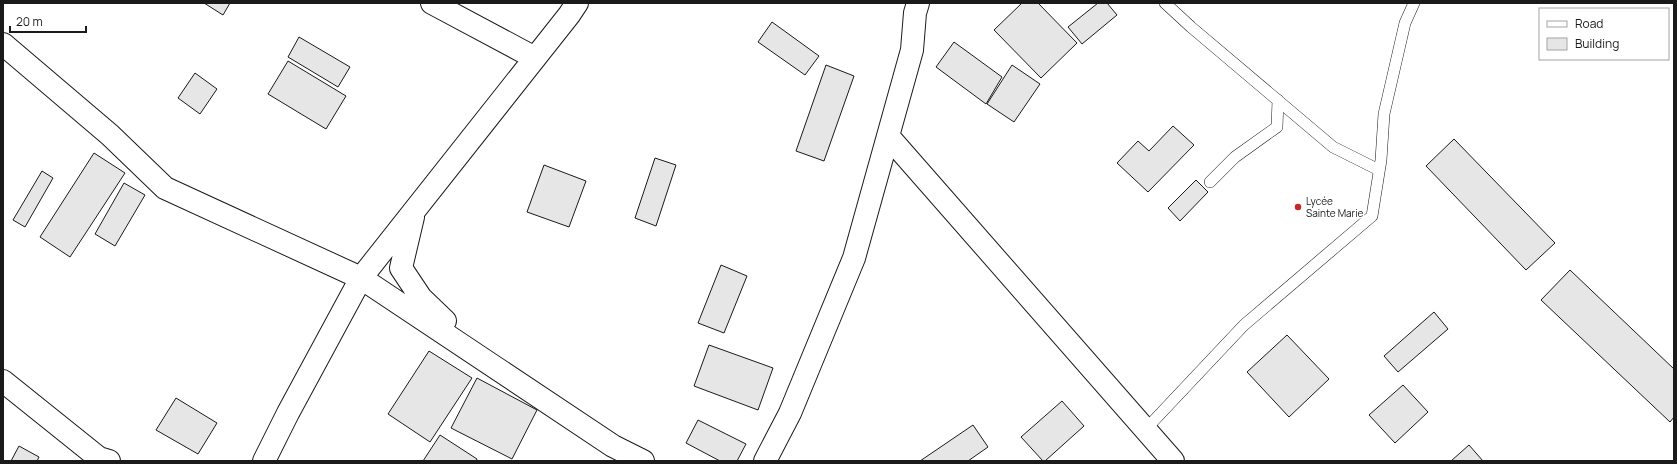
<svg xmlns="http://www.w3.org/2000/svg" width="1677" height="464" font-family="Manrope,sans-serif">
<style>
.building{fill:#e6e6e6;stroke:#1a1a1a}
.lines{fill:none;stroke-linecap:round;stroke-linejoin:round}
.lane-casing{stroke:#1a1a1a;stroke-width:12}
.street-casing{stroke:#1a1a1a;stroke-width:24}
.lane{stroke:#fff;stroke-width:11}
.street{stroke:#fff;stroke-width:22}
.poi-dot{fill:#c62828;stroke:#fff;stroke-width:1.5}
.labels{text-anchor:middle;stroke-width:3;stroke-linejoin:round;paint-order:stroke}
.poi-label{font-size:10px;fill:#1a1a1a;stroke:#fff;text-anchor:start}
</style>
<rect width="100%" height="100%" fill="#fff"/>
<path class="building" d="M204,3H230L223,15Z
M1022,3H1038L1077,43L1041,78L994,30Z
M1098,3H1107L1117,15L1082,44L1068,27Z
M772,22L819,56L805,75L758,42Z
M299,37L350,67L338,87L288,57Z
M954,42L1002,77L986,104L936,67Z
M288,61L346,96L326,129L268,94Z
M826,65L854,76L824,161L796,151Z
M1012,65L1040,84L1014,122L987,104Z
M195,73L217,89L200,114L178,98Z
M1173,126L1194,145L1148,192L1117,163L1138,141L1149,151Z
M1454,139L1555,243L1526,270L1426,166Z
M94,153L125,173L70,257L40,237Z
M655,158L676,165L656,226L635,218Z
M544,165L586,181L569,227L527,212Z
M42,171L53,178L25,227L13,220Z
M1196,180L1208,192L1180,221L1168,208Z
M124,183L145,195L115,246L95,234Z
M721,265L747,276L724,333L698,323Z
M1570,270L1674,369V417L1670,422L1541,300Z
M1434,312L1448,329L1398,372L1384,356Z
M1287,335L1329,379L1289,417L1247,372Z
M709,345L773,368L758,410L694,386Z
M429,351L472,378L430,442L388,414Z
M477,378L537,410L512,459L451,428Z
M1403,385L1428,412L1395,443L1369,415Z
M176,398L217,423L198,454L156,430Z
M1062,401L1084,426L1045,461H1043L1021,437Z
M698,420L746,444L737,461H720L686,443Z
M973,425L988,447L968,461H920Z
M440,435L477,459L476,461H423Z
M1469,445L1483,461H1451Z
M19,446L39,457L37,461H11Z"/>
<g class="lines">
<defs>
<path id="lane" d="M1165,3L1191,27L1333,147L1379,170
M1210,182L1235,157L1277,127L1278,100
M1145,430L1244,325L1372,216L1381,160L1384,114L1405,23L1414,3"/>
<path id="street" d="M432,3L535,58
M3,44L110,135L165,188L361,278L613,446L643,461
M888,136L1173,461
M413,217L401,268L421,298L445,321
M3,381L99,458L109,461
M264,461L288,413L361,278L569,15L577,3
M765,461L790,413L854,258L912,50L915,13L918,3"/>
</defs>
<use href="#lane" class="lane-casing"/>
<use href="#street" class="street-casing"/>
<use href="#lane" class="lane"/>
<use href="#street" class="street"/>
</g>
<circle class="poi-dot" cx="1298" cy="207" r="4"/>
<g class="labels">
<g class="poi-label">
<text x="1306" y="205">Lycée<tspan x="1306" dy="12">Sainte Marie</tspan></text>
</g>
</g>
<rect width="1677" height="464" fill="none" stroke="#1a1a1a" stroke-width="8"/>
<rect x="1539" y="8" width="130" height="52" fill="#ffffff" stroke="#a3a3a3"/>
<rect x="1547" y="21" width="20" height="6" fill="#ffffff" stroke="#a3a3a3"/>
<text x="1575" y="28" font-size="12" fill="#1a1a1a">Road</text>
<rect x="1547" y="38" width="20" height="12" fill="#e6e6e6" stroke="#a3a3a3"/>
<text x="1575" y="48" font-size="12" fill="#1a1a1a">Building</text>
<path d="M10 26v6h76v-6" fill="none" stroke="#1a1a1a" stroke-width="2"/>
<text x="16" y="26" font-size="12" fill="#1a1a1a" stroke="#ffffff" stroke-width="3" paint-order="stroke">20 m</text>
</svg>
